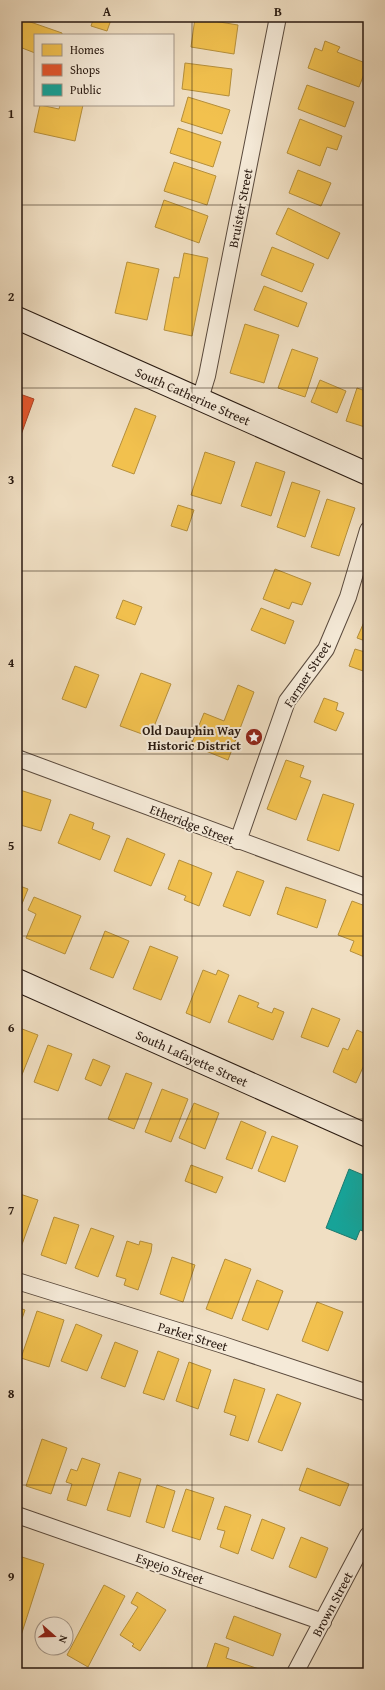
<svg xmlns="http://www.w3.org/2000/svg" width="385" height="1690" font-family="'Gentium Book Plus',serif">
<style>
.homes{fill:#f2c14e;stroke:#b58f3b}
.shops{fill:#e4572e;stroke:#ac4425}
.public{fill:#17a398;stroke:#1c7a6f}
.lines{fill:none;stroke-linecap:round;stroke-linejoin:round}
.street-casing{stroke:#5a4a3d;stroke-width:18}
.secondary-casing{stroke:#281910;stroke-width:24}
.street{stroke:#f5ead8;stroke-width:16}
.secondary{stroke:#f5ead8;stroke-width:22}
.grid{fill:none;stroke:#281910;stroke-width:1;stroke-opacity:0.55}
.labels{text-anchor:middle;stroke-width:4;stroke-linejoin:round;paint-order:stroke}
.street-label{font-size:13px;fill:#281910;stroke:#f5ead8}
.poi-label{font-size:13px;font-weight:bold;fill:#281910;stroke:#f5ead8;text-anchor:end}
.neatline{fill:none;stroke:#281910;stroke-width:1.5}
.grid-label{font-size:13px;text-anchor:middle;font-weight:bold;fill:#281910}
</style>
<rect width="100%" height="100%" fill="#f0dfc3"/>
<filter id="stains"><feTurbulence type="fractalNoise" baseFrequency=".005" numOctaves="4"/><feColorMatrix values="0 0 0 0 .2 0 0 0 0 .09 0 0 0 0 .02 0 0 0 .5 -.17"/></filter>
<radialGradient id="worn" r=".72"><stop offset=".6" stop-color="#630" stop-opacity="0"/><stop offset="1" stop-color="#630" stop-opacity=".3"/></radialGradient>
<path class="homes" d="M94,17H112L107,31L91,26Z
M19,18L62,33V35H35V53L17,46V24Z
M195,18L238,25L234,54L191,47Z
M325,41L340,47L337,52L368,64L359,87L308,68L315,48L322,51Z
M185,63L232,69L229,96L182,89Z
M307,85L354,102L345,127L298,109Z
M188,97L230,110L222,134L181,121Z
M40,105L59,109L60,105H83L75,141L34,132Z
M300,119L342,136L337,150L327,147L320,166L287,153Z
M178,128L221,142L213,167L170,153Z
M174,162L216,176L207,205L164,191Z
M298,170L331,183L321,206L289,193Z
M164,200L208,216L199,243L155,227Z
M288,208L340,233L328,259L276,234Z
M272,247L314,264L302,292L261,275Z
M184,253L208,258L192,336L164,330L174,277L179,278Z
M127,262L159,269L147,320L115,313Z
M264,286L307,303L298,327L254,310Z
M245,324L279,335L264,383L230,373Z
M292,349L318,358L305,397L278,388Z
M320,380L346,391L337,413L311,402Z
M357,388L368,392V428L346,421Z
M135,408L156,416L134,474L112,466Z
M205,452L235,462L221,504L191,495Z
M256,462L285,472L271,516L241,506Z
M292,482L320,491L305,537L277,527Z
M327,499L355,508L339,556L311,547Z
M178,505L194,510L187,531L171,526Z
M275,569L311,583L302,605L292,602L289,609L263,599Z
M123,600L142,607L135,625L116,618Z
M261,608L294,621L285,644L251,630Z
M364,622L368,624V642L357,638Z
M355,649L368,653V684L363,682L366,672L349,666Z
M75,666L99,675L86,708L62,699Z
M141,673L171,684L153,729L145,726L142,734L120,726Z
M238,685L254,692L228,760L191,745L204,713L224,721Z
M324,698L338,703L336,710L344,713L336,731L314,722Z
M286,760L304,766L300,777L311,781L296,820L267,809Z
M20,790L51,800L41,831L17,824V801Z
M323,794L354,804L339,851L307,840Z
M70,814L94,823L92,829L110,836L100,860L58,843Z
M127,838L165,854L151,886L114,871Z
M179,860L212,873L199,906L184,900L186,896L168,889Z
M237,871L264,881L250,916L223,906Z
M17,885L28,889L17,916Z
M286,887L326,900L317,928L277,914Z
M34,897L81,916L65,954L26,938L36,914L28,910Z
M352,901L368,907L367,958L350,951L354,941L338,935Z
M105,931L129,941L113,978L90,969Z
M150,946L178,957L161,1000L133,989Z
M203,970L216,975L218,970L229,975L210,1023L186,1013Z
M239,995L259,1003L257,1007L272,1013L274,1008L284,1012L273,1040L228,1022Z
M312,1008L340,1019L328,1047L301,1037Z
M17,1027L38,1035L19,1082L17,1081Z
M357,1030L368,1035V1056L356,1083L333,1072L343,1048L348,1050Z
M48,1045L72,1054L58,1091L34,1082Z
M93,1059L110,1066L101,1086L85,1079Z
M126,1073L152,1083L134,1129L108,1119Z
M162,1089L188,1099L171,1142L145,1132Z
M194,1103L219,1113L205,1149L179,1138Z
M241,1121L266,1132L252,1169L226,1159Z
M272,1136L298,1146L285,1182L258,1171Z
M191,1165L223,1177L216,1193L185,1181Z
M17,1193L38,1200L20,1250L17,1249Z
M54,1217L79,1225L66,1264L41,1255Z
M91,1228L114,1236L98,1277L75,1268Z
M127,1241L139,1245L140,1241L152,1244L151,1252L138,1290L124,1285L126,1279L116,1276Z
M172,1257L195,1265L183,1302L160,1294Z
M225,1259L251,1269L232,1319L206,1309Z
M257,1280L283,1291L268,1330L242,1320Z
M317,1302L343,1312L328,1351L302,1341Z
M17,1307L25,1310L17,1333Z
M37,1311L64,1320L49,1367L21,1358Z
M76,1324L102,1335L87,1371L61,1361Z
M115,1342L138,1351L125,1387L101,1378Z
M158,1351L179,1359L164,1400L143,1393Z
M189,1362L211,1370L198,1409L176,1401Z
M234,1379L265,1389L248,1441L230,1435L236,1416L224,1412Z
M277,1394L301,1403L282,1451L258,1442Z
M17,1427L22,1429L17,1442Z
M42,1439L67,1448L51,1494L26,1486Z
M82,1458L100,1464L86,1506L67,1500L72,1484L66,1482L71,1469L77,1471Z
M307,1468L349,1484L340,1506L299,1490Z
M119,1472L141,1479L130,1517L107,1510Z
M157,1485L175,1491L164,1528L146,1522Z
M186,1489L214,1498L200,1540L172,1531Z
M225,1506L251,1515L238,1554L220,1547L225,1531L217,1529Z
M262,1519L285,1528L273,1559L251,1550Z
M301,1537L328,1548L316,1578L289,1567Z
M22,1557L44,1564L17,1648V1571Z
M104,1585L125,1596L88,1667L67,1655Z
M137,1592L166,1610L140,1651L132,1646L134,1644L120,1635L138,1607L131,1603Z
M234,1616L281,1634L273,1656L226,1638Z
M215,1643L229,1648L226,1658L262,1670L261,1673H205Z"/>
<path class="shops" d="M17,393L34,399L17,446Z"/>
<path class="public" d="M349,1169L368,1177V1233L360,1230L356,1240L326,1228Z"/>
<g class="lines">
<defs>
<path id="street" d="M200,399L207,376L278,17
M17,758L368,888
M238,841L287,701L326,649L348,597L368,530
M17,1281L220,1344L368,1393
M17,1515L323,1622
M295,1673L368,1535"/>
<path id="secondary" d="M17,318L368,474
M17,980L368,1136"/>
</defs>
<use href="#street" class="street-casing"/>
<use href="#secondary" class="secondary-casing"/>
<use href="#street" class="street"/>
<use href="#secondary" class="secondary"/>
</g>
<path class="grid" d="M192,17V1673M17,205H368M17,388H368M17,571H368M17,754H368M17,936H368M17,1119H368M17,1302H368M17,1485H368"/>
<defs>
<symbol id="sight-disc" viewBox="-11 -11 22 22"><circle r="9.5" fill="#8f2418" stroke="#f5ead8"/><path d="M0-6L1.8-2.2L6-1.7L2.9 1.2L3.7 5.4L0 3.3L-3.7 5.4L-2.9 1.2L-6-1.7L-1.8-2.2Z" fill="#fff"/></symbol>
</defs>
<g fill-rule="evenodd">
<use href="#sight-disc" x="244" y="727" width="20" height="20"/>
</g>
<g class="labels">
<g class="street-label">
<text transform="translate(240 208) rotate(-79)" y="5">Bruister Street</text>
<text transform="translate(193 396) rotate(24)" y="5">South Catherine Street</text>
<text transform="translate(307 674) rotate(-57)" y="5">Farmer Street</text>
<text transform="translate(192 824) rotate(21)" y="5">Etheridge Street</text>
<text transform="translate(192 1058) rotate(24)" y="5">South Lafayette Street</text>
<text transform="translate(193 1336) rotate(17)" y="5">Parker Street</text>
<text transform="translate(170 1568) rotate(19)" y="5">Espejo Street</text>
<text transform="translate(332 1604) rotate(-62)" y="5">Brown Street</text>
</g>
<g class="poi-label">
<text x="241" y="735">Old Dauphin Way<tspan x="241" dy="15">Historic District</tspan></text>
</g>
</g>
<rect width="385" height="1690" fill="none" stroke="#f0dfc3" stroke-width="44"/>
<rect x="34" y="34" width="140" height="72" fill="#f5ead8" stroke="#a39688"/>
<rect x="42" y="44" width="20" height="12" fill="#f2c14e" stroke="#a39688"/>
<text x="70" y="54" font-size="12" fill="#281910">Homes</text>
<rect x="42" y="64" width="20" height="12" fill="#e4572e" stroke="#a39688"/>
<text x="70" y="74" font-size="12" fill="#281910">Shops</text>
<rect x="42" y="84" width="20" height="12" fill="#17a398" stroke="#a39688"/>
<text x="70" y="94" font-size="12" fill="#281910">Public</text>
<g transform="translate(54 1636) rotate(110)"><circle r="19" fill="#f5ead8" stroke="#a39688"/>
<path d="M0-3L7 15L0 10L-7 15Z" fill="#8f2418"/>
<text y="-6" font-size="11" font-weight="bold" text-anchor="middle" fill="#281910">N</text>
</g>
<rect x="22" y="22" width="341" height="1646" class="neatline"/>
<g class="grid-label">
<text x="107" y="16">A</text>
<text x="278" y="16">B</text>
<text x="11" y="118">1</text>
<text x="11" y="301">2</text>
<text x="11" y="484">3</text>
<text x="11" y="667">4</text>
<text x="11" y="850">5</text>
<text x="11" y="1032">6</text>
<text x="11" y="1215">7</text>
<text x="11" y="1398">8</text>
<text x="11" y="1581">9</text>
</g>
<rect width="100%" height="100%" filter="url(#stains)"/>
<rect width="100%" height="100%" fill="url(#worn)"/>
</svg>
